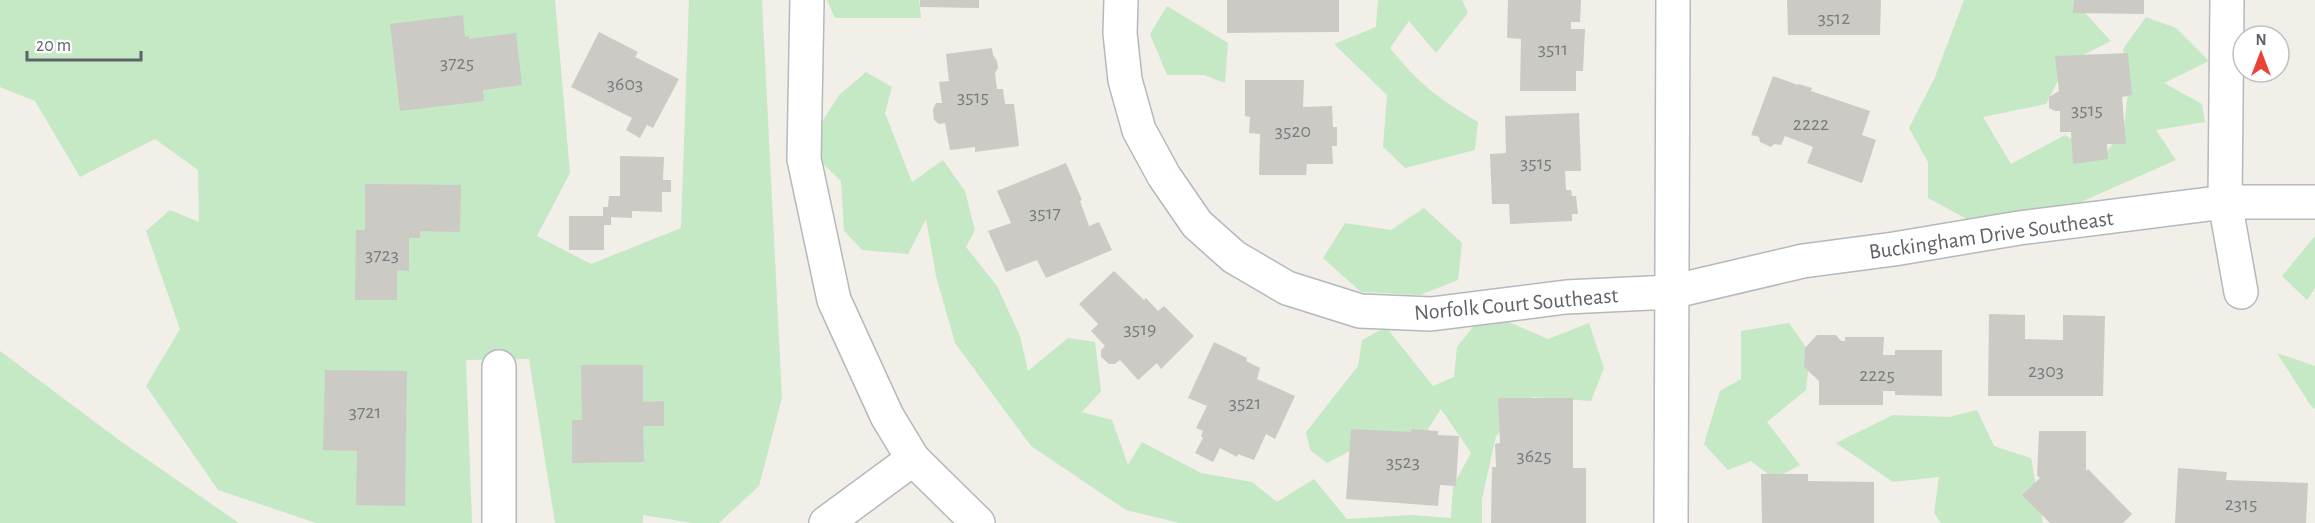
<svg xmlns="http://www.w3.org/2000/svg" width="2315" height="523" font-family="'Alegreya Sans',sans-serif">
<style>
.green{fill:#c5e8c5}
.building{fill:#cccac5}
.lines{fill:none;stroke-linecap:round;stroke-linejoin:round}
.minor-casing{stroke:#b5b8bc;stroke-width:36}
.tertiary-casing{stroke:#b5b8bc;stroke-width:36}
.minor{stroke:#fff;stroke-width:33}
.tertiary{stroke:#fff;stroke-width:33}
.labels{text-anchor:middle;stroke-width:4.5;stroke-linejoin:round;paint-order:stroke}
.number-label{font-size:20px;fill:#7a7d7f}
.street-label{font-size:22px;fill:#5f6368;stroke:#fff}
</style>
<rect width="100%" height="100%" fill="#f1efe8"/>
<path class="green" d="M0,0H555L570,173L537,236L591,264L681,228L689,0H762L782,398L759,486L719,523H692L643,515V523H555L529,359L466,360L472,523H316L218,490L146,386L180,329L146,231L170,210L199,222L198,170L155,139L80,177L35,101L0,87Z
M827,0H919L921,18H835Z
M1378,0H1462L1468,13L1436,53L1409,21L1390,48C1419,84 1439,99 1478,122L1475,150L1405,168L1383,147L1387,95L1334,44L1376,27Z
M1964,0H2073L2111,41L2067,63L2046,104L1983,117L2011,164L2065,135L2103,157L2124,128L2129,82L2123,49L2146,17L2176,28L2209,61L2164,83L2202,104L2205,122L2156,130L2176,160L2081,202L1967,219L1928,198V162L1909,128L1935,77Z
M1167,6L1228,43L1225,83L1204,75H1167L1150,34Z
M866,72L892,87L885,113L912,182L943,160L965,191L975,230L966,247L997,286L1020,336L1028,371L1068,338L1095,342L1101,391L1082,412L1112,420L1128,465L1142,442L1201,473L1252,482L1277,502L1314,479L1347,519L1411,515L1451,518L1453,486L1471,453L1441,409L1416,448L1350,451L1327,463L1310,450L1306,432L1358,366L1362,340L1386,327L1433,386L1454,377L1457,347L1485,312L1548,339L1589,323L1604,368L1591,401L1533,397L1496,436L1482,499V523H1179L1126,510L1031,446L955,343L936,276L926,219L908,254L862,250L844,231L841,181L806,147L839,95Z
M1424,208L1462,243L1458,280L1420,295L1361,292L1323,258L1345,223L1391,230Z
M2315,236V288L2307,300L2282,276Z
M1789,323L1810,353L1806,390L1767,422L1800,465L1774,479L1751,461L1728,470L1704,444L1720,391L1741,379V331Z
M0,351L119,440L239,523H0Z
M2277,353L2315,366V409L2311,406Z
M1977,410L1994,446L2031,458L2043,523H1941L1934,513L1939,477L1893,482L1836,443L1893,415L1949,417Z"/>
<path class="building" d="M920,0H979V8L920,7Z
M1227,0H1339V32L1227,33Z
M1508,0H1581L1580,22H1571V29H1585L1583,71H1576V91H1520L1521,39L1507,38Z
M1787,0H1881L1880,35H1788Z
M2074,0H2144V14L2073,13Z
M463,15L465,37L469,36V39L516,33L522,85L483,90L484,101L400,111L390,24Z
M599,32L638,52L635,57L679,79L653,128L647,125L640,138L626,130L632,118L571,87Z
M992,48L993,55L997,61L998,68L995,73L997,89H1003L1005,104H1014L1019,146L975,152V147L950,150L945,123L939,124L934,120L933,109L936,103H942L939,82L949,81L946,54Z
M2128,53L2132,95L2122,97L2126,144H2107L2108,159L2073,164L2071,132H2060V111H2055L2049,108V97L2059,91L2055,56Z
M1773,76L1798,85L1799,84L1812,88L1811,91L1870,111L1862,135L1876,140L1862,183L1807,163L1813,147L1785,136L1781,145L1774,144L1771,147L1760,142L1759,137L1751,135Z
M1245,80H1304L1303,107L1332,106L1333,127H1337V146H1332L1333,164H1307L1306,175H1259L1260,134L1249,133L1250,117L1245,116Z
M1579,113L1581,171H1565L1566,190H1571L1572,196H1576L1578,214H1572V221L1510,224L1509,204H1492L1490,154L1506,153L1505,116Z
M620,156L664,157L663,180H671V192H662V212L632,211V218L611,217V225H604V250H569V216H603V207H608L609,196H620Z
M1066,163L1082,200L1080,201L1089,226L1099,222L1112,250L1046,278L1037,260L1006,272L988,231L1011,223L997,191Z
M365,184L461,185L460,232L420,231V238H409V271L397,270V300H355L356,230H365Z
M1114,271L1144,300L1146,298L1158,311L1164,306L1194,336L1161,369L1157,363L1138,380L1120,360L1115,364H1109L1101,357V350L1105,346L1091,331L1098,324L1079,304Z
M1989,314L2025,315V339L2063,340V315L2105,316L2103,396H1988Z
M1817,335H1836L1841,341H1845V337H1884L1883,355H1895V350H1942V396L1895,395V391H1883V405H1819V381L1804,367L1805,348Z
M1214,342L1247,358L1246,361L1260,368L1257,379L1295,396L1275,439L1266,434L1254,460L1238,454L1237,457L1220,448L1213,462L1195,453L1203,438L1201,436L1203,431L1196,428L1207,406L1188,398Z
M581,365H643V402L664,401V426H643L644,462L572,463V420H582Z
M325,370L407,371L405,506L356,505L357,451L323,450Z
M1498,398H1573V468H1586V523H1491L1492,467H1496L1495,444L1500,443Z
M1351,429L1411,432L1412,429L1438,431V435L1459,436L1456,486L1440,485L1438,506L1346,499Z
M2039,431H2086V471L2088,469L2132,514L2123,523H2050L2022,495L2040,478L2037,475Z
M2178,468L2227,472L2226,480L2308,483L2306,523H2175Z
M1761,474H1808V481L1874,482V523H1762Z"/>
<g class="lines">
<defs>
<path id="minor" d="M1121,0L1120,33L1125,80L1139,130L1164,176L1197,224L1234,257L1287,288L1360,311L1431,314L1566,297L1671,292L1803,261L1894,249L2019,228L2225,202H2315
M2227,0L2225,202L2241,292
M499,523V367
M826,523L913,459
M1671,523L1673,0"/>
<path id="tertiary" d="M807,0L804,159L834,300L887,416L913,459L978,523"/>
</defs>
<use href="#minor" class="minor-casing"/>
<use href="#tertiary" class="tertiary-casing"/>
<use href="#minor" class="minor"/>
<use href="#tertiary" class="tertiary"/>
</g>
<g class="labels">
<g class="number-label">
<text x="1834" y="24">3512</text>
<text x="1553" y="55">3511</text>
<text x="457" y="69">3725</text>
<text x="625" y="90">3603</text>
<text x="973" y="103">3515</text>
<text x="2087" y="116">3515</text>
<text x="1811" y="130">2222</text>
<text x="1293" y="137">3520</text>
<text x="1536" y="169">3515</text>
<text x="1045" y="219">3517</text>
<text x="382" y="261">3723</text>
<text x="1140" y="335">3519</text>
<text x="2046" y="377">2303</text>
<text x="1877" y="381">2225</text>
<text x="1245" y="409">3521</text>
<text x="365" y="418">3721</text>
<text x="1534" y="462">3625</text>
<text x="1403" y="468">3523</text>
<text x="2241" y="510">2315</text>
</g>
<g class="street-label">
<text transform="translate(1991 234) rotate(-8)" y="8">Buckingham Drive Southeast</text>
<text transform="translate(1516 303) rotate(-5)" y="8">Norfolk Court Southeast</text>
</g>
</g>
<g transform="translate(2261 54)"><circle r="28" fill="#ffffff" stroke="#bfc1c3" stroke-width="1.5"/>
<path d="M0-4.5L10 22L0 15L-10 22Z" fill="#ea4335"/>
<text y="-9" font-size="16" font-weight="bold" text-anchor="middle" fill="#5f6368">N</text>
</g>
<path d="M27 51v9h114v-9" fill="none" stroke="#5f6368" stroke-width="3"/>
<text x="36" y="51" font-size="18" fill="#5f6368" stroke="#ffffff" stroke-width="4.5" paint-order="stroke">20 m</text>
</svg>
